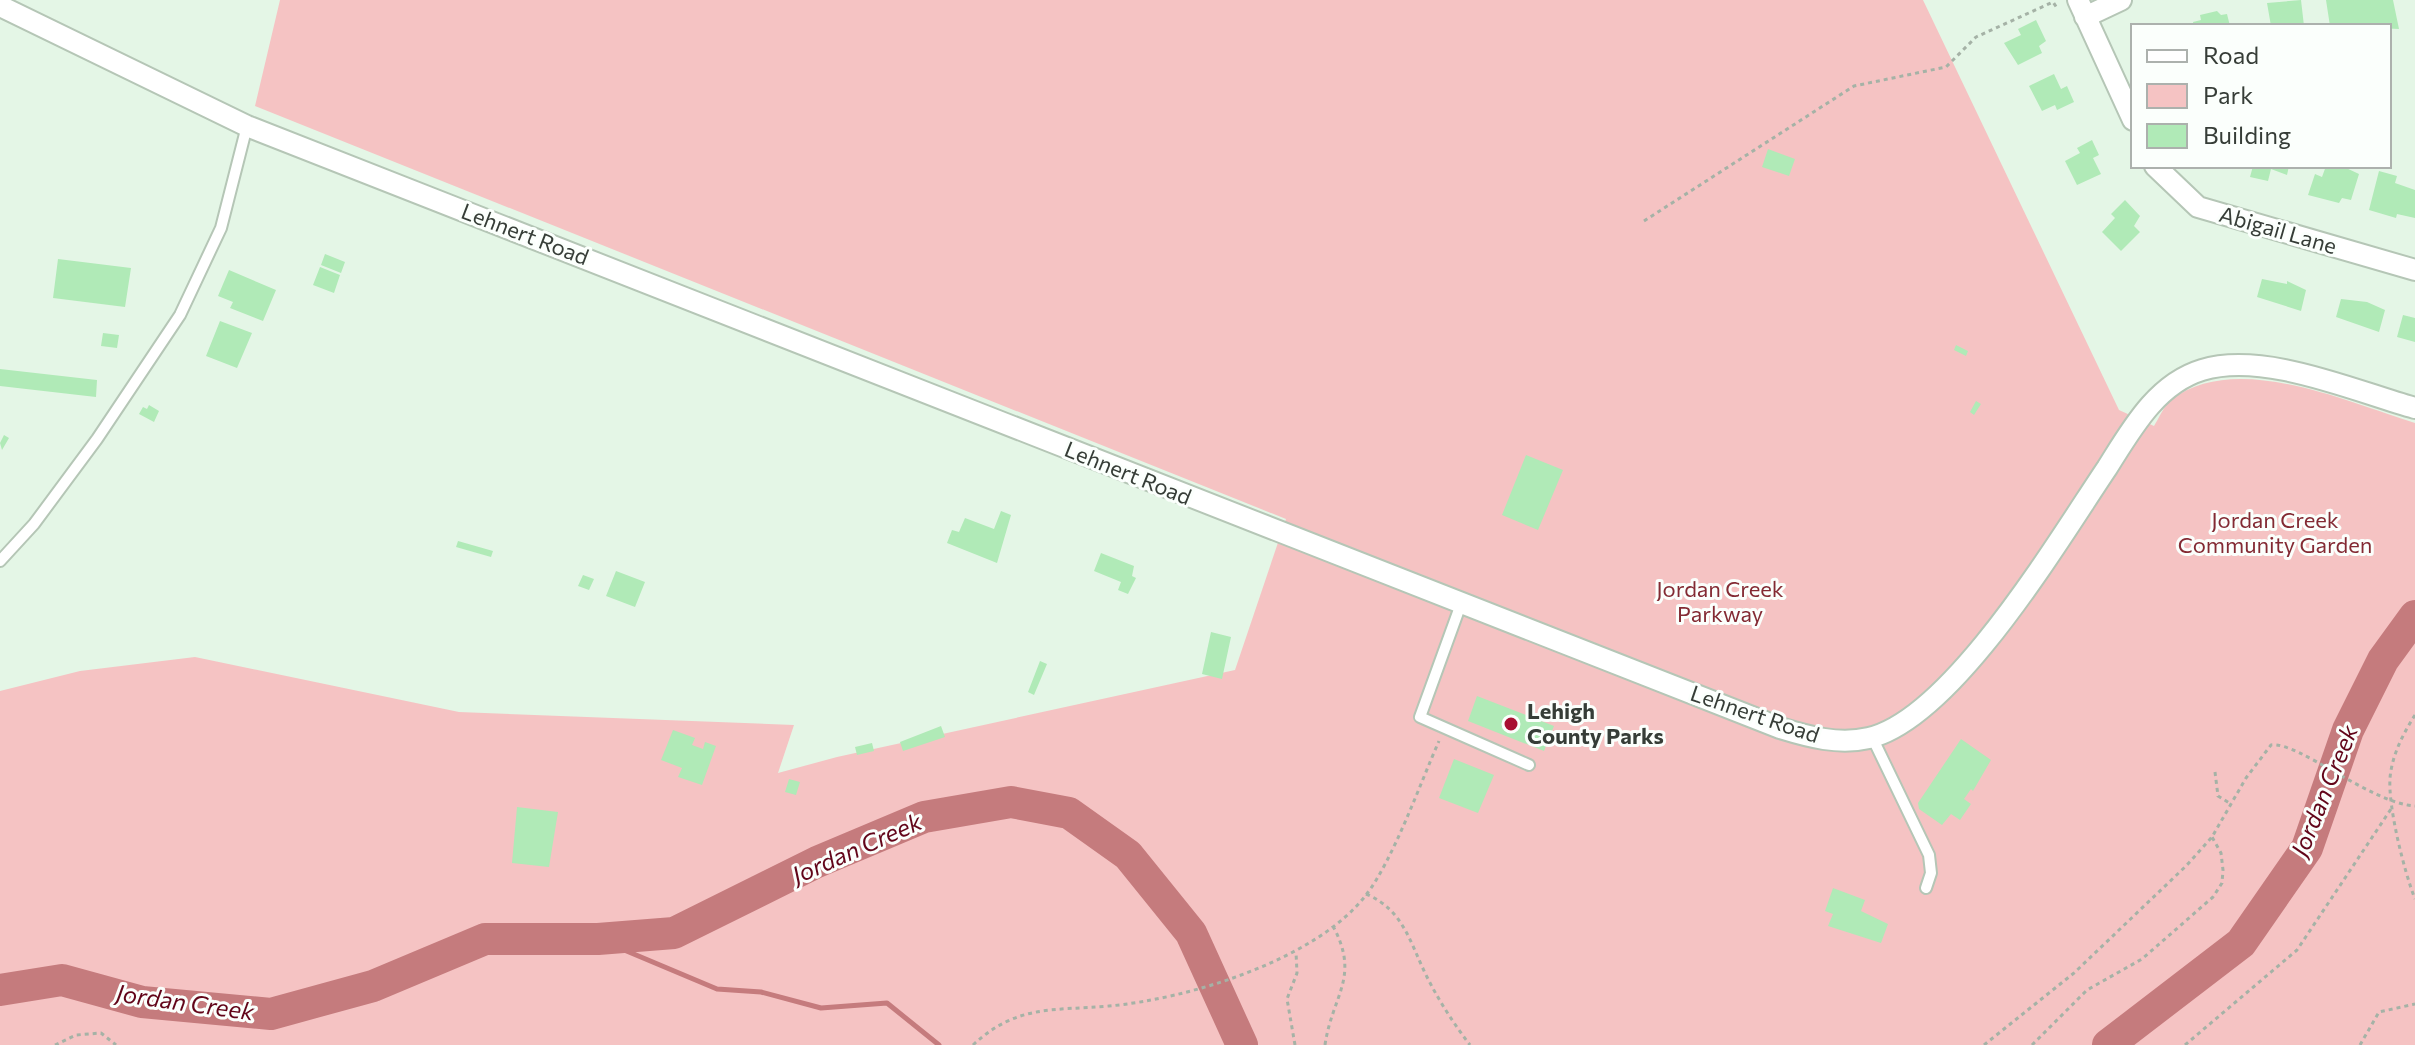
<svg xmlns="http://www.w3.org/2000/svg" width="2415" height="1045" font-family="Commissioner,sans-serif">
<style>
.green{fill:#f5c3c3}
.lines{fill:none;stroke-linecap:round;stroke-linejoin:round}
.stream{stroke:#c57b7d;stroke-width:5}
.river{stroke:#c57b7d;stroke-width:32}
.building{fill:#b0eab7}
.lane-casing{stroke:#b5c6b6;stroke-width:14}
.street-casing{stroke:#b5c6b6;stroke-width:24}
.path{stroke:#a5b2a6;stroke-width:3;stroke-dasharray:4 4;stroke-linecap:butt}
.lane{stroke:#fff;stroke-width:10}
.street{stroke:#fff;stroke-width:20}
.poi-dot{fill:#a80f31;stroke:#fbfffc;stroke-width:3}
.labels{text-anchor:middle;stroke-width:6;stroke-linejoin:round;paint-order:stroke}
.street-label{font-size:22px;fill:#363d37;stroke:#fbfffc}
.park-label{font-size:22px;fill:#832a33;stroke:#fbfffc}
.poi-label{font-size:22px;font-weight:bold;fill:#363d37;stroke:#fbfffc;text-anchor:start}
.water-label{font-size:24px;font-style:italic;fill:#620519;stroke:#fbfffc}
</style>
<rect width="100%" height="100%" fill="#e4f6e6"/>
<path class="green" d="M280,0H1923L2119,410L2154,426C2159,418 2164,406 2171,400C2235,350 2347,402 2415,423V1045H0V691L80,671L195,657L459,712L794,725L778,773L837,757L1235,670L1286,519L255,106Z"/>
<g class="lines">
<path class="stream" d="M598,939L717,989L761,992L821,1008L887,1003L939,1045"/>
<path class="river" d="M0,990L62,980L142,1002L271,1014L373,986L485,939H598L674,933L817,862L924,817L1011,802L1069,813L1128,855L1191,933L1242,1045
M2108,1045L2241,943L2307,848L2348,730L2383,660L2415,616"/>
</g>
<path class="building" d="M2301,0L2304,26H2271L2267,3Z
M2326,0H2393L2399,29L2330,26Z
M2217,11L2221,15L2227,14L2230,26H2194L2193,22L2201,20L2200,15Z
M2036,20L2046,41L2039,46L2042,53L2018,65L2004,43L2021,35L2018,29Z
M2054,74L2061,89L2067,86L2074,102L2057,110L2055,105L2042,111L2029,86Z
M2092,140L2099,155L2093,158L2101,174L2077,185L2065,161L2080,153L2077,148Z
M1768,149L1795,159L1789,176L1762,167Z
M2253,166H2289L2287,175L2271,169L2268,181L2250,177Z
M2326,166L2344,167L2359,174L2351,200L2342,198L2339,203L2308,195L2315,174L2322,177Z
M2379,171L2397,176L2395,183L2415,190V218L2397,214L2396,218L2369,210Z
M2125,200L2140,216L2134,226L2140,232L2121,251L2102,232L2115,218L2111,214Z
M325,254L345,262L341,273L321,265Z
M58,259L131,268L125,307L53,298Z
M320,267L340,275L334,293L313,285Z
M229,270L276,290L263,321L230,308L233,302L218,296Z
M2262,279L2287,284V281L2306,290L2301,311L2257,297Z
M2341,299L2367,302L2385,310L2379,332L2336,317Z
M2403,315L2415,318V342L2397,337Z
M220,321L252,333L237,368L206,356Z
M103,333L119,335L117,348L101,346Z
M1956,345L1968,351L1966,356L1954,350Z
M0,369L97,380L96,397L0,386Z
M1976,401L1981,404L1974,415L1970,412Z
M149,405L159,411L154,422L139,414L143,407L147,409Z
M4,435L9,438L2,450L0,443Z
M1526,455L1563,470L1538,530L1502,515Z
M1001,511L1011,515L997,563L947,543L952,530L959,532L965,518L994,529Z
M458,541L493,551L491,557L456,547Z
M1101,553L1134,566L1132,576L1136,578L1128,594L1118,590L1121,582L1094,571Z
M616,571L645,582L635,607L606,596Z
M583,575L594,579L589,590L578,586Z
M1211,632L1231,637L1222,679L1202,674Z
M1040,661L1047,664L1034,695L1028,692Z
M1477,696L1554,726L1544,751L1468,721Z
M941,726L945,737L903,751L900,742Z
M673,730L695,738L692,745L703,749L705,742L716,746L702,785L678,777L682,768L661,760Z
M1961,739L1991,760L1973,791L1971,789L1964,799L1971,804L1960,820L1951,814L1942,825L1919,809L1918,803Z
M872,743L874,751L857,755L855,747Z
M1454,759L1494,775L1478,813L1439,798Z
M789,779L800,782L796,795L785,792Z
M517,807L558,812L549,867L512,863Z
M1833,888L1865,900L1861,911L1888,924L1881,943L1828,926L1833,914L1825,911Z"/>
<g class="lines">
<defs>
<path id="lane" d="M0,561L34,524L97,439L180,315L221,228L247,126
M1461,604L1420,717L1529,765
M1872,737L1929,855L1931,873L1926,888"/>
<path id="street" d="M2078,0L2133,120
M0,6L247,126L1780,728C1809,737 1839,745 1869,738C1953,718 2059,539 2107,468C2131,430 2156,384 2202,370C2264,351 2354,391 2415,408
M2085,17L2121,0
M2155,166L2198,207L2415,270"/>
</defs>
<use href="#lane" class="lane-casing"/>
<use href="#street" class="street-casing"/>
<path class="path" d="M1644,221L1854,86L1946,67L1976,37L2053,2L2057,8
M2415,715C2403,734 2392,755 2390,778C2388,807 2404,871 2415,899
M2215,772L2218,796L2231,804
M1366,894C1404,910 1410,943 1427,977C1439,1001 1454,1024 1470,1045
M55,1045L76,1035L101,1033L116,1045
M973,1045C1017,1004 1053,1011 1109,1006C1188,999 1316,960 1366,895C1393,860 1420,784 1439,741
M1295,1045L1287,999L1297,973L1296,952
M1325,1045C1332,996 1360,978 1334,928
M1984,1045L2074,973L2186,866L2212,837L2246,778L2271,745C2298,741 2370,803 2415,806
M2032,1045L2087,990L2142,959L2213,897L2222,883L2223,870L2221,853L2212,837
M2185,1045L2297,950L2393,806
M2360,1045L2379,1012L2415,1004"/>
<use href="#lane" class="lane"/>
<use href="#street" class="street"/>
</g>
<circle class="poi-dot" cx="1511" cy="724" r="8"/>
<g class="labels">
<g class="street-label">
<text transform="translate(2278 230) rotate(16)" y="8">Abigail Lane</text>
<text transform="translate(525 234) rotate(21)" y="8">Lehnert Road</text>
<text transform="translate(1128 473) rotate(22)" y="8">Lehnert Road</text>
<text transform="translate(1755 714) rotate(19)" y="8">Lehnert Road</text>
</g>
<g class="park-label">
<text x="2275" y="528">Jordan Creek<tspan x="2275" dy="25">Community Garden</tspan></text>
<text x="1720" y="597">Jordan Creek<tspan x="1720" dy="25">Parkway</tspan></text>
</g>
<g class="poi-label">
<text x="1527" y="719">Lehigh<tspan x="1527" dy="25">County Parks</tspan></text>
</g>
<g class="water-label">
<text transform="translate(2325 791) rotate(-68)" y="8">Jordan Creek</text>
<text transform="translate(857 849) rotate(-24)" y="8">Jordan Creek</text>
<text transform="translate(185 1003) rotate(8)" y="8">Jordan Creek</text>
</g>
</g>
<rect x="2131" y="24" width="260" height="144" fill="#fbfffc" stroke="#acb1ad" stroke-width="2"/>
<rect x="2147" y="50" width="40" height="12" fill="#ffffff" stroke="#acb1ad" stroke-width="2"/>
<text x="2203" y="64" font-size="24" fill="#363d37">Road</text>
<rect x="2147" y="84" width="40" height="24" fill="#f5c3c3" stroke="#acb1ad" stroke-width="2"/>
<text x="2203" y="104" font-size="24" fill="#363d37">Park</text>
<rect x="2147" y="124" width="40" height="24" fill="#b0eab7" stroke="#acb1ad" stroke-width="2"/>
<text x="2203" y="144" font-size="24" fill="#363d37">Building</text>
</svg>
